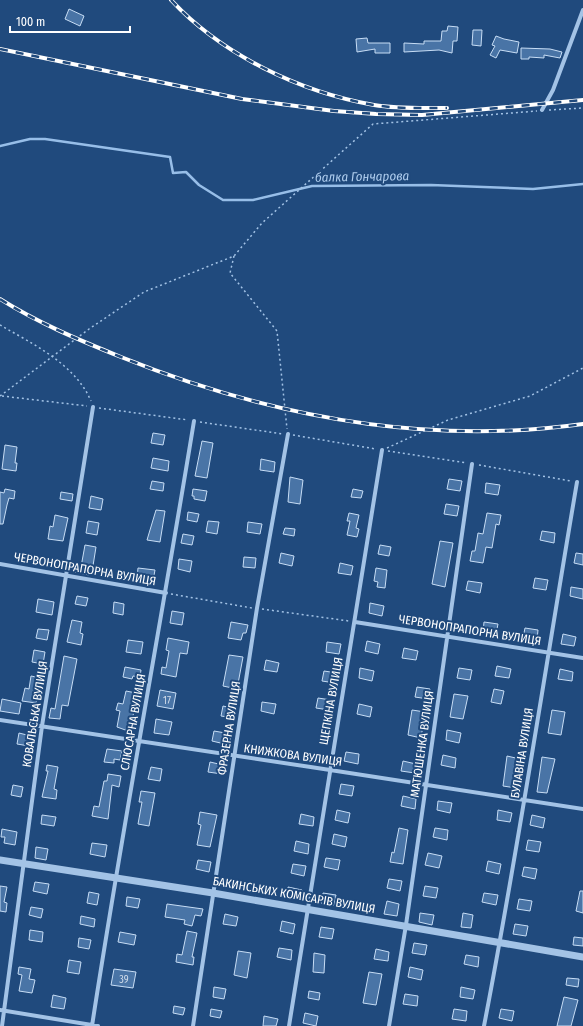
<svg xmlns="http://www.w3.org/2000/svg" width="583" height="1026" font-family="'Fira Sans Condensed',sans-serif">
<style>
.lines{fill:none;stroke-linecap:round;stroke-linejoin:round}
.stream{stroke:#97bee8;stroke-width:2.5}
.building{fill:#4974a6;stroke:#c7ddf5}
.path{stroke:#a3c3e6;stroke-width:1.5;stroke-dasharray:2 3;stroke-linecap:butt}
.minor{stroke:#a3c3e6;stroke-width:4}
.tertiary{stroke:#a3c3e6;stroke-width:7}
.rail-casing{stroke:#fff;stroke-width:4}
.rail{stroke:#204a7d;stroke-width:2.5;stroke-dasharray:8;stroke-linecap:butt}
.labels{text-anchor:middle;stroke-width:4;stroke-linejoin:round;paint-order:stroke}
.number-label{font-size:10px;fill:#d2dce9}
.street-label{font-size:12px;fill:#fff;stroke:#204a7d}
.water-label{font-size:13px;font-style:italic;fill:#afcdee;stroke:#204a7d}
</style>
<rect width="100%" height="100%" fill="#204a7d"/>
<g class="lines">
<path class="stream" d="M0,146L30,139H45L170,157L173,173L186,172L199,185L223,200H253L312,186L431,185L533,189L583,184"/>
</g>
<path class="building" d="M69,9L84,16L80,26L65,19Z
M448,26L458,27L457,41H453L452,53L439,50L404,52V43L424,44V41H441L442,31H447Z
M473,30H482L481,46L472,45Z
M496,36L504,39L519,42L517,53L500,50L496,58L490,55L495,46L492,45Z
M367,38L368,43H390V53H375V49L357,52L356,39Z
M521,48L550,49L562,52L560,58L544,55V58L529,57V59H521Z
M153,433L165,435L163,445L151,443Z
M202,441L213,443L207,478L195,476Z
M5,445L17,447L15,463H17L16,471L2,469Z
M153,458L169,461L168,471L151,468Z
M261,459L275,462L274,472L260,470Z
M290,477L303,480L300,504L288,502Z
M449,479L462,481L460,491L447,489Z
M152,481L164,483L163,491L150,489Z
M486,483L500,485L498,495L485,493Z
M5,489L15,491L14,499L9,498L7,505L3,524H0V492L4,493Z
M193,489L207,491L205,501L194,499V496H192Z
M353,489L363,491L361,498L351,497Z
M61,492L73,494L72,501L60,499Z
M91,496L103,499L101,510L89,508Z
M446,504L459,506L457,516L444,514Z
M156,510L165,511L160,542L147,540Z
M188,512L199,514L197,522L187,520Z
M349,513L359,515L356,528L359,529L357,537L347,535L350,521H347Z
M487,513L501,515L499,525L496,524L492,548L486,547L483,563L470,561L472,551H475L478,533L483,534Z
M55,515L68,518L63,541L48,539L50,526L53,527Z
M88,521L99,523L97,535L86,533Z
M208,521L219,522L217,534L206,532Z
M248,522L262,524L260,534L247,532Z
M285,528L295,529L294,536L283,534Z
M542,531L555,533L554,543L540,540Z
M183,534L194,536L192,545L181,543Z
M440,541L453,543L445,587L432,584Z
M85,545L96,547L92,572L90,571L89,575L75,572L76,566L81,567Z
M380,545L391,547L389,556L378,554Z
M281,553L294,556L292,566L279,563Z
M576,553L583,554V565L574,563Z
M244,557L256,558L255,568L243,567Z
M179,559L192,561L190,572L178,569Z
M340,563L353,566L351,575L338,573Z
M138,568L155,570L153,581L137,578Z
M376,568L387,570L385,588L377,587L378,582L374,581Z
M535,578L548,580L546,590L533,588Z
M468,581L482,583L480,593L466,590Z
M571,587L583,589V599L570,596Z
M77,596L88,598L86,606L75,604Z
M38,599L54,602L52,615L36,612Z
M114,602L124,604L123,615L113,613Z
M370,603L384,606L382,616L369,613Z
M172,611L184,613L182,625L170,623Z
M72,620L82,622L80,633L83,634L81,645L67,642Z
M231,622L248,625L246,633H243L241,640L228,638Z
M484,622L498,624L496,634L483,632Z
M525,628L538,630L537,640L523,638Z
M38,629L49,630L47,640L36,638Z
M563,634L576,637L574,646L561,644Z
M168,638L189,642L187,654L180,653L176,677L161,674L162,667L166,668L169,651L166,650Z
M128,640L143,642L141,654L126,652Z
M367,641L380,644L378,654L365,651Z
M327,642L341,644L339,654L326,652Z
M404,648L418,651L416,660L402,658Z
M34,650L45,652L43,664L32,662Z
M229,655L243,657L237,689L223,686Z
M64,656L77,659L68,706L62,705L60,719L49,718L51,708L55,709Z
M266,660L279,663L277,672L264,670Z
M497,666L511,669L509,678L495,676Z
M125,667L141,670L140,677L133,676L132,679L123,677Z
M360,668L374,671L372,681L359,678Z
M459,668L472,670L470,680L457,678Z
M560,669L573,672L572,681L558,679Z
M324,671L337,673L335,683L322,681Z
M31,676L41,678L36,703L22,701L25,688L29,689Z
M417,687L430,689L428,699L415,697Z
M494,689L504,691L501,704L491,702Z
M160,690L176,693L173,709L157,706Z
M126,691L136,693L131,732L117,727L120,711L116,710L118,703L123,704Z
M454,694L468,696L463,719L450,717Z
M318,698L331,700L329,710L316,708Z
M2,699L21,703L19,714L0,711Z
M262,702L276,704L274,714L261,711Z
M359,704L372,707L370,717L357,714Z
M223,706L236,709L234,718L221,716Z
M412,710L425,712L421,738L408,735Z
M552,710L565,712L561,735L548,733Z
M156,719L172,722L169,735L154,733Z
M447,730L461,733L459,743L446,740Z
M214,731L231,734L229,745L212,741Z
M19,733L31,736L29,746L17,744Z
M107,749L122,751L120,760L114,759V763L104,762Z
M346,752L359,754L358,764L344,761Z
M443,755L456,758L455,768L441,765Z
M507,756L520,759L516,788L503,786Z
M542,757L555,759L547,793L537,792Z
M403,761L416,764L415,773L401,771Z
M210,762L223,765L222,774L208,772Z
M47,765L58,767L54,789L57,790L56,799L42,797L48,771H46Z
M151,767L162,769L160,781L148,779Z
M108,774L121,776L119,787L112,785L108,819L92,816L94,806L99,807L104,781H107Z
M341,784L354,786L352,796L339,794Z
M13,785L23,787L21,797L11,795Z
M141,791L155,793L149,826L138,824L142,802H139Z
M403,796L416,799L415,809L401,806Z
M438,801L452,803L450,813L437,810Z
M337,810L350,813L348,823L335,820Z
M498,810L512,813L510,822L497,820Z
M200,812L217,815L210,847L197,845L201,825L198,824Z
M301,814L314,817L313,826L299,824Z
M42,815L56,817L54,826L41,824Z
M532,815L545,818L543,828L530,825Z
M399,828L408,830L403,864L390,862L392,852L394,853Z
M435,828L448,830L447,840L433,837Z
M2,829L17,832L15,845L4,843L5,837H1Z
M334,834L347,837L345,847L332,844Z
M528,840L541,842L539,852L526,850Z
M296,841L309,844L308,854L294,851Z
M92,843L107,845L105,857L90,854Z
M36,847L48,849L46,860L35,858Z
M428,853L442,856L439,868L425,865Z
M326,858L340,860L338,870L324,867Z
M198,860L211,862L209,872L196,869Z
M488,861L501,864L499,874L486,871Z
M293,864L306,866L304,876L291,873Z
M524,867L537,869L535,879L522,876Z
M389,879L402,881L400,891L387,888Z
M35,882L49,884L47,894L33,891Z
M0,886L7,887L4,902L7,903L6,912L0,911Z
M425,886L438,888L436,898L423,896Z
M288,887L302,890L300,899L286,897Z
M580,891H583V913L576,911Z
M89,892L99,894L97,905L87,903Z
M323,893L336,895L334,905L321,903Z
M484,893L498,895L496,905L482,902Z
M127,897L140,899L138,908L126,906Z
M519,899L532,901L530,911L517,909Z
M387,901L399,904L397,916L384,914Z
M167,904L203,909L201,916L195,915L192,926L184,924L185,920L165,917Z
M31,907L43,909L41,918L29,915Z
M420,913L434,915L432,925L419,922Z
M463,913L473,915L471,928L461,927Z
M225,914L238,917L236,926L223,924Z
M81,916L95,919L94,927L80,924Z
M282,921L295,924L293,934L280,931Z
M515,924L528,926L526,936L513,934Z
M321,927L334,929L332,939L319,937Z
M30,930L43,932L42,942L29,940Z
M187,931L197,933L192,957H194L193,965L176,962L177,954L182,955Z
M120,932L136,935L134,945L118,942Z
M574,937L583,938V946L573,945Z
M79,938L91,940L89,949L78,947Z
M414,943L427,945L425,955L412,953Z
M279,948L292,950L291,960L277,957Z
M376,949L389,952L388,961L374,959Z
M238,951L251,953L247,978L234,975Z
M314,953L325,955L324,973L313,972Z
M466,955L479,957L478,967L464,964Z
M69,960L81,962L79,974L67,972Z
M19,967L31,969L29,979L35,980L32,993L19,991L22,975L18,974Z
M410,967L423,970L421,980L408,977Z
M114,969L136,972L133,988L111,985Z
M369,972L382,974L376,1005L363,1003Z
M567,978L579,979L578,987L566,985Z
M214,987L226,989L224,999L213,997Z
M461,987L475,990L473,999L460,997Z
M309,991L320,993L319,1000L308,998Z
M405,994L418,996L417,1006L403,1004Z
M53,995L66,998L64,1009L51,1007Z
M564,997L578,1000L571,1026H557Z
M174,1006L185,1008L183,1015L173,1013Z
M211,1009L222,1011L220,1018L210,1016Z
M454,1009L467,1011L466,1021L452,1019Z
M501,1009L514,1011L512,1021L499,1018Z
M305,1013L318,1016L316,1026L303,1023Z
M264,1016L278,1019L276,1026H263Z"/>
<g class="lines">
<path class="path" d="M549,110L583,108
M234,256L230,273L277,331L287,429
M0,325C33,344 75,364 91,401
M0,396L89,329L144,292L234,256L262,223L373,124L537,111
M2,396L87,406
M99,408L188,420
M200,422L283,434
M293,435L376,449
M387,448L448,420L530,396L583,368
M388,451L467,463
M479,465L571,481
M171,594L252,608
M262,609L349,621"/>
<path class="minor" d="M542,110L553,90L583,10
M0,564L166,593
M355,622L583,658
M0,720C194,749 389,779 583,809
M0,1010L98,1026
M2,1026L42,726L93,407
M92,1026C123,824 161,623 194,421
M193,1026L257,608L288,434
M289,1026L382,450
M389,1026L406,925L472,464
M484,1026C519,845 546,664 577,482"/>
<path class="tertiary" d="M0,860L213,893L583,957"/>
<defs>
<path id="rail" d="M171,0C222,55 300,92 374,105C398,109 422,108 447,108
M0,49L242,99L334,111L376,114L422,115L583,100
M0,299C38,323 79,340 121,357C268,416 425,446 583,424"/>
</defs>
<use href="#rail" class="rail-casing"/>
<use href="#rail" class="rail"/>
</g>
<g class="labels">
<g class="number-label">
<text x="167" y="704">17</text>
<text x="124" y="983">39</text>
</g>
<g class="street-label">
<text transform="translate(85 569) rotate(10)" y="4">ЧЕРВОНОПРАПОРНА ВУЛИЦЯ</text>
<text transform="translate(470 630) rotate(9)" y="4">ЧЕРВОНОПРАПОРНА ВУЛИЦЯ</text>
<text transform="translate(331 701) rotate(-80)" y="4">ЩЕПКІНА ВУЛИЦЯ</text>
<text transform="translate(35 714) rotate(-81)" y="4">КОВАЛЬСЬКА ВУЛИЦЯ</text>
<text transform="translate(133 722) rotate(-80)" y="4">СЛЮСАРНА ВУЛИЦЯ</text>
<text transform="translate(229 728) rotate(-81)" y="4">ФРАЗЕРНА ВУЛИЦЯ</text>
<text transform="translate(422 744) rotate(-82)" y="4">МАТЮШЕНКА ВУЛИЦЯ</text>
<text transform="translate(522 753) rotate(-81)" y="4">БУЛАВІНА ВУЛИЦЯ</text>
<text transform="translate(293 755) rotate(8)" y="4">КНИЖКОВА ВУЛИЦЯ</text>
<text transform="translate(294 895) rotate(10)" y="4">БАКИНСЬКИХ КОМІСАРІВ ВУЛИЦЯ</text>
</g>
<g class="water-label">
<text transform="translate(362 176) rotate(-1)" y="5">балка Гончарова</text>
</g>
</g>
<path d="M10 26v6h120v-6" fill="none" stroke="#ffffff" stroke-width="2"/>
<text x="16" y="26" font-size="12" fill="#ffffff" stroke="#204a7d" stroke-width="3" paint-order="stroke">100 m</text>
</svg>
